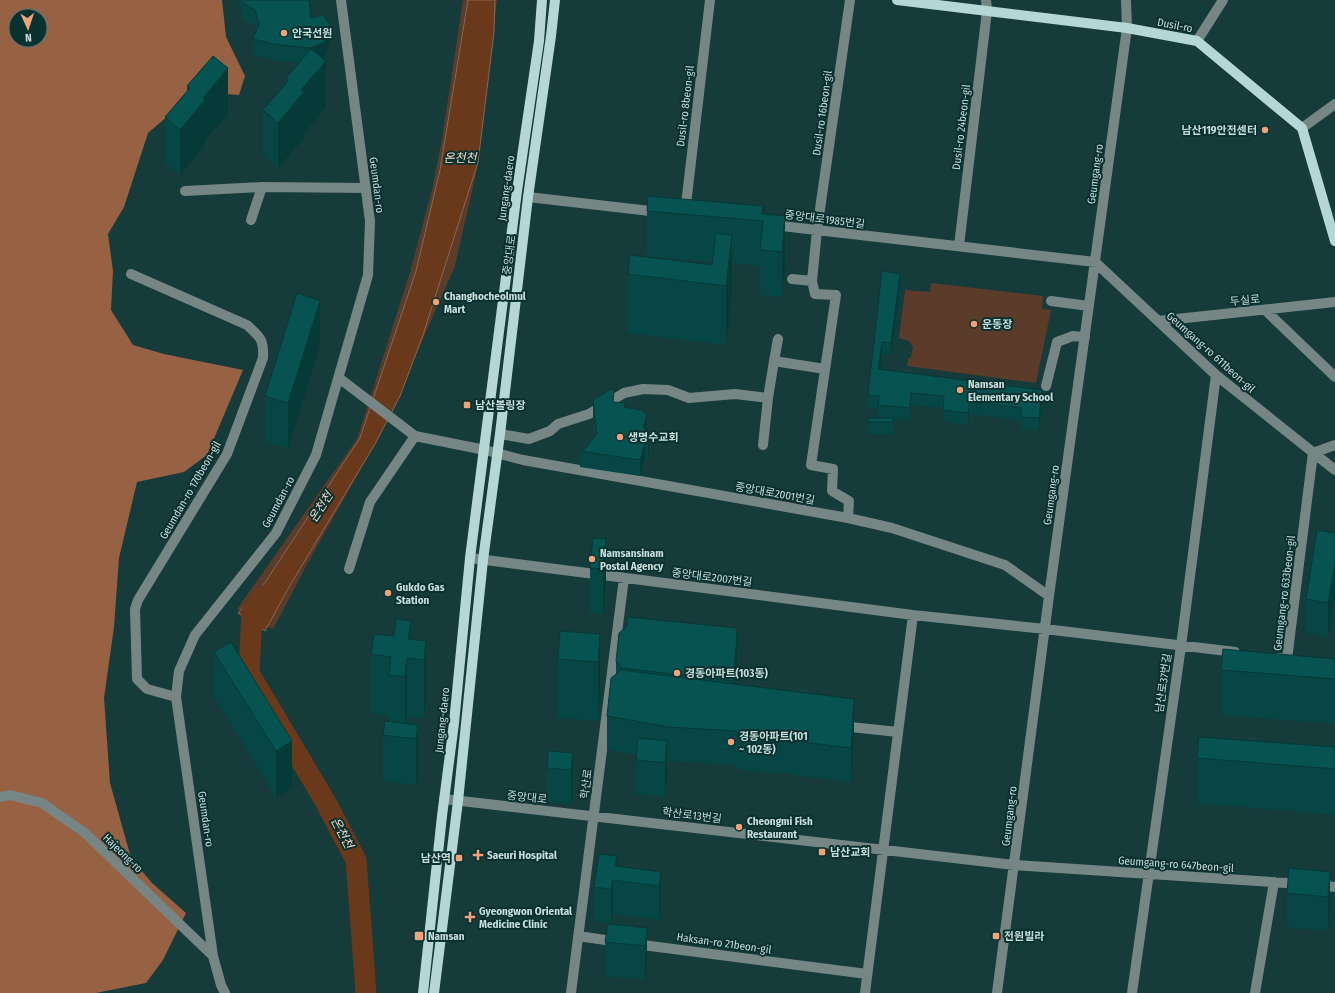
<svg xmlns="http://www.w3.org/2000/svg" width="1335" height="993" font-family="'Fira Sans Condensed','Noto Sans KR',sans-serif">
<style>
.green{fill:#5b3b2a}
.forest{fill:#976144;fill-rule:evenodd}
.water{fill:#6a381b;stroke:#866955}
.lines{fill:none;stroke-linecap:round;stroke-linejoin:round}
.river{stroke:#6a381b;stroke-width:21}
.minor{stroke:#768685;stroke-width:10}
.major{stroke:#b5d8d6;stroke-width:10}
.wall{fill:#064746}
.shaded-wall{fill:#053a39}
.building{fill:#075351;stroke:#053a39}
.poi-dot{fill:#f0a279;stroke:#093130;stroke-width:1.5}
.labels{text-anchor:middle;stroke-width:4;stroke-linejoin:round;paint-order:stroke}
.street-label{font-size:11px;fill:#c8dcdb;stroke:#093130}
.poi-label{font-size:11px;font-weight:bold;fill:#c8dcdb;stroke:#093130;text-anchor:start}
.water-label{font-size:12px;font-style:italic;fill:#fad7c6;stroke:#093130}
</style>
<rect width="100%" height="100%" fill="#153b3a"/>
<path class="green" d="M463,0H497L476,174L455,266L383,430L311,557L273,629L237,609L357,439L410,272L432,190L442,139Z
M931,283L1043,296L1042,309L1051,310L1036,383L907,366L908,359L911,357L913,348L909,341L899,338L905,290L930,292Z"/>
<path class="forest" d="M0,0H222L226,37L245,76L239,95L196,92L148,133L124,207L108,234L113,271L111,310L133,345L164,354L243,370L207,455L184,472L137,482L119,558L114,627L104,698L110,783L131,858L152,883L186,913L163,960L146,983L96,993H0ZM16,16H40V40H16Z"/>
<path class="water" d="M468,0H495L494,32L478,162L423,335L400,396L375,444L289,587L265,631L238,613L266,581L360,438L416,271L440,170Z"/>
<g class="lines">
<path class="river" d="M263,596L252,612L249,673L325,801L356,860L366,993"/>
<path class="minor" d="M1197,41L1223,0
M1302,128L1335,104
M185,191L262,187
M528,197L659,212
M685,213L710,0
M251,220L262,187L366,188
M773,225L1095,262L1216,375L1335,470
M959,246L987,11L986,0
M131,274L247,325C260,337 264,339 263,358L227,454L138,600L135,609L137,679L147,689L176,697
M792,279L812,281
M1051,301L1089,306
M1265,310L1335,377
M1158,321L1335,302
M774,361L778,339
M339,378L415,436L485,450L523,460L848,518L892,528L1005,565L1049,596
M1046,386L1057,342L1073,336L1085,337
M500,434L529,439L550,431L558,424L589,414L624,393L643,389L668,390L689,398L735,394L768,398L774,361L825,369
M763,445L768,398
M848,518L849,501L832,491L833,469L811,465L836,295L815,294L812,281L817,230L850,0
M470,558L913,615L1045,629L1235,652
M349,569L370,502L415,436
M1278,658L1287,659L1313,453L1335,445
M841,726L898,732
M0,797L10,795L42,803L85,833L213,956
M444,799L1014,865L1302,884
M1318,885L1335,887
M578,936L619,942
M635,944L867,974
M225,993L221,985L213,956L176,697L179,671L195,635L276,533L316,455L368,275L370,221L341,0
M571,993L624,578
M865,993L913,615
M997,993L1049,596L1127,28L1126,0
M1132,993L1181,646L1216,375
M1255,993L1274,882"/>
<path class="major" d="M897,0L1127,28L1197,41L1302,128L1335,241
M423,993L442,816L454,723L470,558L517,191L539,41L542,0
M434,993L458,801L483,560L500,434L528,197L551,36L555,0"/>
</g>
<path class="wall" d="M239,0H309L311,18L330,40L324,59L326,107L304,133V138L278,168L263,155V110L286,84V78L299,63L274,60L253,55V39L256,31L255,26L243,20Z
M187,86L228,114L205,140V145L180,175L165,163V117L187,91Z
M647,211L763,214L785,216V262L782,297L760,295V266L732,263V294L726,345L628,333V274L712,265V262L647,256Z
M882,271L900,286L891,355L882,354L880,369L1042,402L1039,430L1021,429V420L969,414L968,425L943,422V408L911,405L910,420L893,419V434H868L867,418H885L878,417V408L868,407V395Z
M320,346L288,449L265,441V396Z
M593,400L614,402L625,407L647,415L646,438L649,440V456L648,460H645L640,476L580,467V451L585,449L595,436L593,416Z
M1335,533V597L1328,637L1306,633V599Z
M606,539V584L603,614L590,613V568Z
M600,634V694L598,721L558,718V659Z
M411,639L426,641V700L424,719L407,717L406,724L418,725V771L416,785L383,781V735L389,722V716L371,714V654Z
M231,642L292,787L276,797L214,697V652Z
M1335,659V724L1221,715V670Z
M616,661H737L735,685L854,733L851,782L779,773L737,770V765L667,761V775L665,797L636,794V755L607,750V716L616,674Z
M1335,747V815L1197,803V758Z
M573,753V787L571,804L547,802V768Z
M617,867L661,872V906L659,920L613,914L611,923L594,921V887Z
M1330,872V906L1328,931L1287,927V893Z
M647,928V962L645,980L605,976V942Z"/>
<path class="shaded-wall" d="M330,24V40L324,59L309,64V48Z
M326,61V107L304,133V138L278,168V123L301,90Z
M228,68V114L205,140V145L180,175V130L203,98Z
M785,216V262L782,297V252Z
M732,235V294L726,345V286Z
M900,274V286L891,355V343Z
M320,301V346L288,449V403Z
M882,342V354L878,381V369Z
M1042,390V402L1039,430V418Z
M911,393V405L910,420V408Z
M969,401V414L968,425V413Z
M647,415L646,444H645V460L640,476V460L643,427Z
M649,440V456L648,460V444Z
M606,539V584L603,614V569Z
M1335,563V597L1328,637V603Z
M411,621V659L408,639Z
M600,634V694L598,721V662Z
M737,637V661L733,704V681Z
M426,641V700L424,719V660Z
M407,658V717L405,736V677Z
M854,699V733L851,782V748Z
M418,725V771L416,785V739Z
M292,741V787L276,797V751Z
M667,741V775L665,797V763Z
M573,753V787L571,804V770Z
M661,872V906L659,920V886Z
M1330,872V906L1328,931V897Z
M613,880V914L611,923V889Z
M647,928V962L645,980V946Z"/>
<path class="building" d="M242,0H309L311,18L323,15L330,24L324,43L309,48L274,44L253,39L259,24L255,10L243,3Z
M311,49L326,61L301,90L304,92L278,123L263,110L288,81L286,78Z
M213,56L228,68L203,98L205,100L180,130L165,117L190,88L187,86Z
M648,196L763,206L762,214L785,216L782,252L760,250L763,221L647,211Z
M716,233L732,235L726,286L628,274L630,255L712,265Z
M882,271L900,274L891,343L882,342L878,369L1042,390L1039,418L1021,417L1022,408L969,401L968,413L943,410L944,396L911,393L910,408L878,405L879,396L868,395Z
M297,293L320,301L288,403L265,396Z
M611,389L614,391L613,402L625,403L624,407L641,410L647,415L643,427L646,429L643,437L649,440L648,444H645L640,460L580,451L585,449L597,434L593,400Z
M867,418H893V422H868Z
M1317,530L1335,533V563L1328,603L1306,599Z
M593,538L606,539L603,569L590,568Z
M627,617L736,628L737,637L733,681L622,668L616,661L619,633L627,626Z
M396,619L411,621L408,639L426,641L424,660L407,658L405,677L389,675L391,657L371,654L374,634L394,636Z
M560,631L600,634L598,662L558,659Z
M231,642L292,741L276,751L214,652Z
M1223,649L1335,659V679L1221,670Z
M621,670L854,699L851,748L779,739L737,736V731L669,727L607,716L611,678Z
M385,721L418,725L416,739L383,735Z
M1199,737L1335,747V769L1197,758Z
M638,738L667,741L665,763L636,760Z
M548,751L573,753L571,770L547,768Z
M599,854L617,856L615,866L661,872L659,886L613,880L611,889L594,887Z
M1289,868L1330,872L1328,897L1287,893Z
M608,924L647,928L645,946L605,942Z"/>
<g class="poi-dot">
<circle cx="284" cy="33" r="4"/>
<circle cx="1265" cy="130" r="4"/>
<circle cx="436" cy="302" r="4"/>
<circle cx="974" cy="324" r="4"/>
<circle cx="960" cy="390" r="4"/>
<rect x="463" y="401" width="8" height="8" rx="2"/>
<circle cx="620" cy="437" r="4"/>
<circle cx="592" cy="559" r="4"/>
<circle cx="388" cy="593" r="4"/>
<circle cx="677" cy="673" r="4"/>
<circle cx="731" cy="742" r="4"/>
<circle cx="739" cy="827" r="4"/>
<rect x="818" y="848" width="8" height="8" rx="2"/>
<path d="M476 849h4v4h4v4h-4v4h-4v-4h-4v-4h4z"/>
<rect x="455" y="854" width="8" height="8" rx="2"/>
<path d="M468 911h4v4h4v4h-4v4h-4v-4h-4v-4h4z"/>
<rect x="414" y="931" width="10" height="10" rx="2"/>
<rect x="992" y="932" width="8" height="8" rx="2"/>
</g>
<g class="labels">
<g class="street-label">
<text transform="translate(1175 25) rotate(11)" y="4">Dusil-ro</text>
<text transform="translate(685 106) rotate(-83)" y="4">Dusil-ro 8beon-gil</text>
<text transform="translate(822 113) rotate(-82)" y="4">Dusil-ro 16beon-gil</text>
<text transform="translate(961 127) rotate(-83)" y="4">Dusil-ro 24beon-gil</text>
<text transform="translate(1095 174) rotate(-82)" y="4">Geumgang-ro</text>
<text transform="translate(377 185) rotate(83)" y="4">Geumdan-ro</text>
<text transform="translate(506 188) rotate(-82)" y="4">Jungang-daero</text>
<text transform="translate(825 219) rotate(7)" y="4">중앙대로1985번길</text>
<text transform="translate(509 255) rotate(-83)" y="4">중앙대로</text>
<text transform="translate(1245 300) rotate(-6)" y="4">두실로</text>
<text transform="translate(1211 352) rotate(42)" y="4">Geumgang-ro 611beon-gil</text>
<text transform="translate(190 490) rotate(-60)" y="4">Geumdan-ro 170beon-gil</text>
<text transform="translate(775 493) rotate(10)" y="4">중앙대로2001번길</text>
<text transform="translate(1051 495) rotate(-82)" y="4">Geumgang-ro</text>
<text transform="translate(278 502) rotate(-62)" y="4">Geumdan-ro</text>
<text transform="translate(712 577) rotate(7)" y="4">중앙대로2007번길</text>
<text transform="translate(1284 593) rotate(-83)" y="4">Geumgang-ro 633beon-gil</text>
<text transform="translate(1163 683) rotate(-82)" y="4">남산로37번길</text>
<text transform="translate(442 720) rotate(-84)" y="4">Jungang-daero</text>
<text transform="translate(586 784) rotate(-83)" y="4">학산로</text>
<text transform="translate(527 797) rotate(6)" y="4">중앙대로</text>
<text transform="translate(692 815) rotate(7)" y="4">학산로13번길</text>
<text transform="translate(1009 816) rotate(-83)" y="4">Geumgang-ro</text>
<text transform="translate(206 819) rotate(82)" y="4">Geumdan-ro</text>
<text transform="translate(123 853) rotate(44)" y="4">Hajeong-ro</text>
<text transform="translate(1176 864) rotate(4)" y="4">Geumgang-ro 647beon-gil</text>
<text transform="translate(724 943) rotate(8)" y="4">Haksan-ro 21beon-gil</text>
</g>
<g class="poi-label">
<text x="292" y="37">안국선원</text>
<text x="1257" y="134" text-anchor="end">남산119안전센터</text>
<text x="444" y="300">Changhocheolmul<tspan x="444" dy="13">Mart</tspan></text>
<text x="982" y="328">운동장</text>
<text x="968" y="388">Namsan<tspan x="968" dy="13">Elementary School</tspan></text>
<text x="475" y="409">남산볼링장</text>
<text x="628" y="441">생명수교회</text>
<text x="600" y="557">Namsansinam<tspan x="600" dy="13">Postal Agency</tspan></text>
<text x="396" y="591">Gukdo Gas<tspan x="396" dy="13">Station</tspan></text>
<text x="685" y="677">경동아파트(103동)</text>
<text x="739" y="740">경동아파트(101<tspan x="739" dy="13">~ 102동)</tspan></text>
<text x="747" y="825">Cheongmi Fish<tspan x="747" dy="13">Restaurant</tspan></text>
<text x="830" y="856">남산교회</text>
<text x="487" y="859">Saeuri Hospital</text>
<text x="451" y="862" text-anchor="end">남산역</text>
<text x="479" y="915">Gyeongwon Oriental<tspan x="479" dy="13">Medicine Clinic</tspan></text>
<text x="428" y="940">Namsan</text>
<text x="1004" y="940">전원빌라</text>
</g>
<g class="water-label">
<text x="460" y="162">온천천</text>
<text transform="translate(321 507) rotate(-57)" y="4">온천천</text>
<text transform="translate(342 833) rotate(62)" y="4">온천천</text>
</g>
</g>
<g transform="translate(28 28) rotate(177)"><circle r="19" fill="#093130" stroke="#557574"/>
<path d="M0-3L7 15L0 10L-7 15Z" fill="#f0a279"/>
<text y="-6" font-size="11" font-weight="bold" text-anchor="middle" fill="#c8dcdb">N</text>
</g>
</svg>
